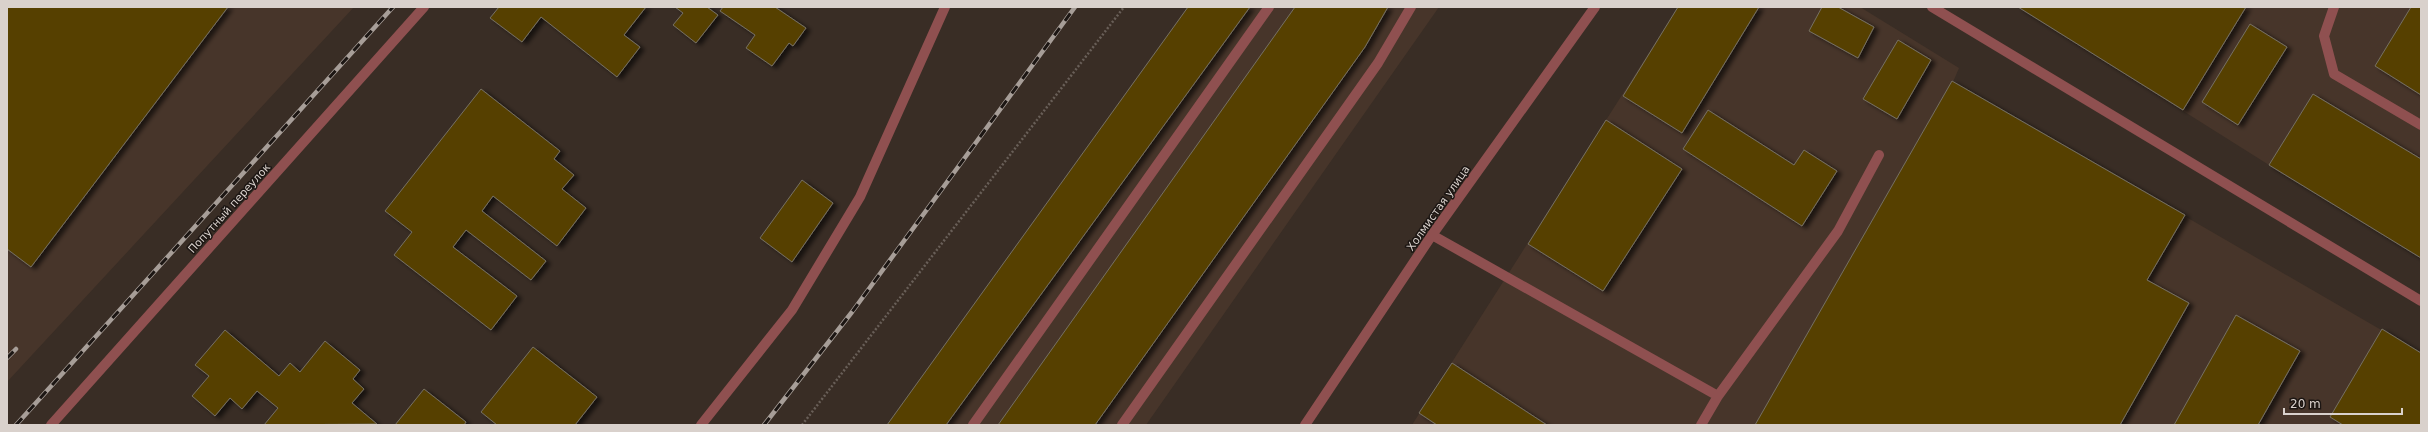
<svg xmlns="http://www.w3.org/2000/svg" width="2428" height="432" font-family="'DejaVu Sans',sans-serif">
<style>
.built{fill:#47352a}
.building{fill:#564104;stroke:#767062;filter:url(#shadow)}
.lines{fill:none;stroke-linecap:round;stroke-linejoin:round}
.path{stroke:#695f58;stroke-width:2.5;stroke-dasharray:2 2;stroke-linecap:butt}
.service{stroke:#8f5050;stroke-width:10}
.minor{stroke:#8f5050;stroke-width:10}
.rail-casing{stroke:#a79e98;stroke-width:4.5}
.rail{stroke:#1c1613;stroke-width:3;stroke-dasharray:9;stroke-linecap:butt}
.labels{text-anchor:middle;stroke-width:3;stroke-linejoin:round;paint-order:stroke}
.street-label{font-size:11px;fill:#d9d1cc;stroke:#1c1613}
</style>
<defs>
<filter id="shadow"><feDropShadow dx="4.5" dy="2.5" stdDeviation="2" flood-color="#0009"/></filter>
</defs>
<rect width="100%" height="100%" fill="#392d25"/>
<path class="built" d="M7,7H354L7,382Z
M1188,7H1439L1146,425H887Z
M1678,7H1860L1959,68L1953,82L2421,353V425H1412Z
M2018,7H2421V258L2269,165Z"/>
<path class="building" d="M7,7H228L31,267L7,249Z
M499,7H646L624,35L640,47L617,77L541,17L522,42L490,18Z
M675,7H707L718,15L696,43L673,25L683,13Z
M723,7H775L806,28L793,46L789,43L772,66L746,48L755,35L720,11Z
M1188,7H1250L946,425H887Z
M1295,7H1388L1365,47L1095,425H998Z
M1678,7H1759L1682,133L1623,96Z
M1822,7H1838L1874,27L1858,58L1809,31Z
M2018,7H2246L2183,110Z
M2411,7H2421V95L2375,66Z
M2250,24L2287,47L2238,125L2202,102Z
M1898,40L1931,60L1897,119L1863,99Z
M1952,81L2185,215L2147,280L2189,303L2120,425H1755Z
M481,89L560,151L554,159L574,175L562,189L586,208L557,246L493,196L482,211L546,261L531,280L466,230L453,247L517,296L491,330L394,255L412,232L385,211Z
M2313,94L2421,159V258L2269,165Z
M1708,110L1794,165L1804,150L1837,171L1802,226L1683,149Z
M1606,120L1682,169L1603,291L1528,244Z
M802,180L833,203L792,262L760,238Z
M2236,315L2300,351L2258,425H2174Z
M2382,329L2421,353V425H2343L2330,417Z
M225,330L279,376L290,363L300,372L325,341L360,370L353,379L364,389L352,403L377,424L264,425L278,408L257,391L242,409L230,398L215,416L192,396L209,376L195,365Z
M533,347L597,397L575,425H497L481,412Z
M1452,363L1547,425H1437L1419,413Z
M424,389L466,422L464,425H395Z"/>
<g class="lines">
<path class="path" d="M802,425L1124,7"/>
<path class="service" d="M1932,7L2421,301
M2334,7L2324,36L2334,74L2421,125
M1432,235L1718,396L1838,231L1879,155
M973,425L1269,7
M1122,425L1378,63L1411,7
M1305,425L1432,235L1595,7
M1701,425L1718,396"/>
<path class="minor" d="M51,425L424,7
M701,425L792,310L860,197L945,7"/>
<defs>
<path id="rail" d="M7,358L16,349
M16,425L393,7
M764,425L852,312L1075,7"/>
</defs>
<use href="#rail" class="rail-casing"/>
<use href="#rail" class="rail"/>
</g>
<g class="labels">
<g class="street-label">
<text transform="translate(229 208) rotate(-48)" y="4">Попутный переулок</text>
<text transform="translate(1438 208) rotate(-55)" y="4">Холмистая улица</text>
</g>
</g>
<rect width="2428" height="432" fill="none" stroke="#d9d1cc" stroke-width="16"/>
<path d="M2284 408v6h118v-6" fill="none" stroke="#d9d1cc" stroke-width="2"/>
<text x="2290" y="408" font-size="12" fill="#d9d1cc" stroke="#1c1613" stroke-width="3" paint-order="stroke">20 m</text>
</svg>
